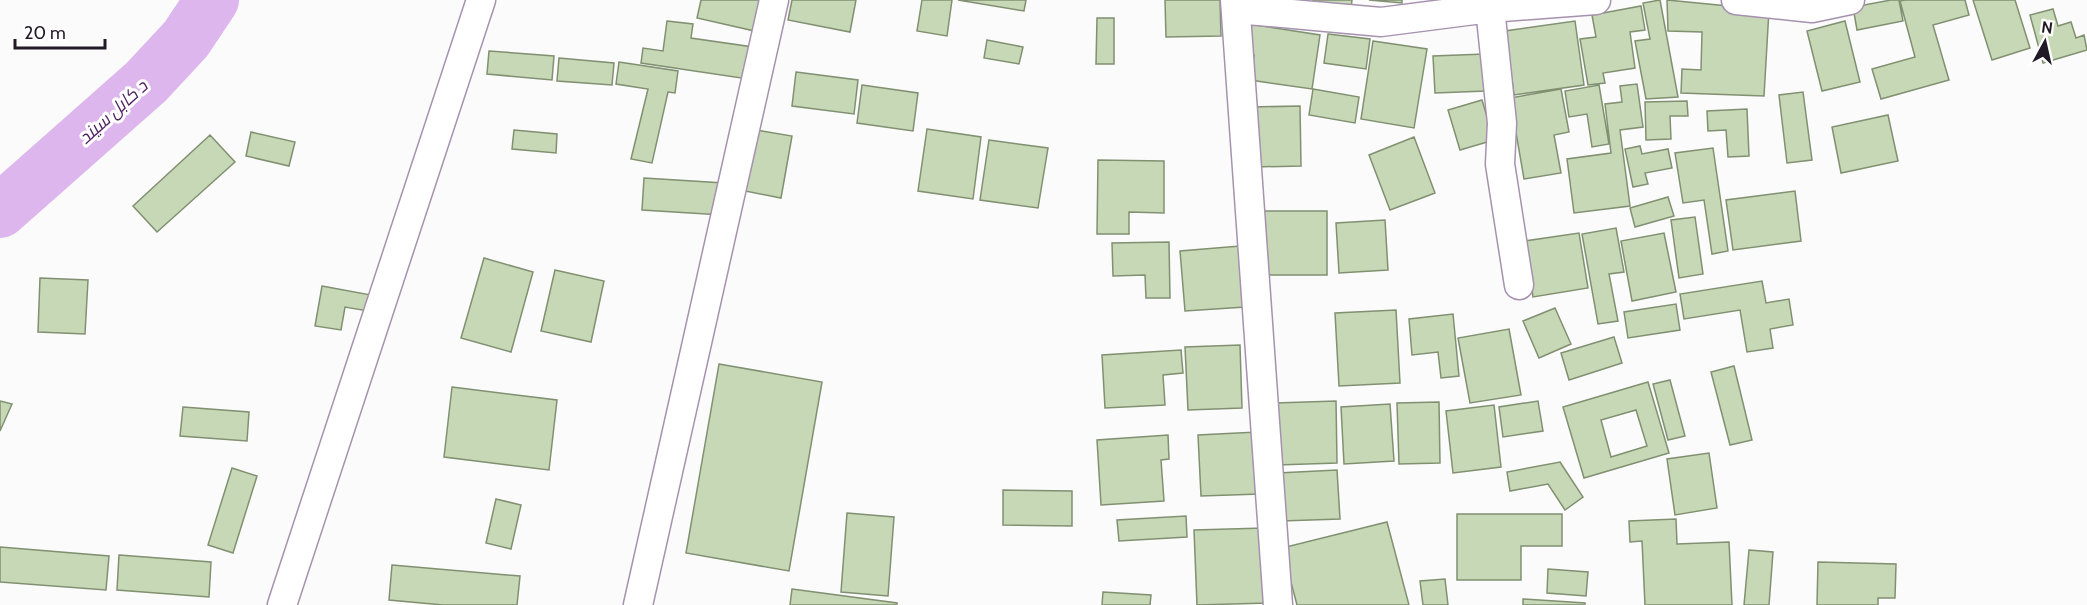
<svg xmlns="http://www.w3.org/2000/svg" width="2087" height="605" font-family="Cabin,Cairo,sans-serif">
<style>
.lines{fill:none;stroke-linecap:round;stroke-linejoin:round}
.river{stroke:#ddb6ed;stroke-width:54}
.building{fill:#c7d8b7;stroke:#809071;stroke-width:1.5;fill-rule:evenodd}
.street-casing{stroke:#a691af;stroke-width:31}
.street{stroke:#fff;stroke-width:28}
.labels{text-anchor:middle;stroke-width:6;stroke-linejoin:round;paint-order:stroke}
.water-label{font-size:18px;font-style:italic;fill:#4e1f5f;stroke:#fff}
</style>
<rect width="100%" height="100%" fill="#fbfbfb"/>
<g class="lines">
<path class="river" d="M0,211L146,82L186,39L212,0"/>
</g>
<path class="building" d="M701,0H767L759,32L697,18Z
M792,0H856L850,32L788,20Z
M922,0H952L947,36L917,31Z
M958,0H1026L1024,11Z
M1165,0H1220L1221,36L1166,37Z
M1313,0H1352L1350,17L1312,14Z
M1369,0H1402V3Z
M1660,0L1678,97L1646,99L1635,41L1650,39L1643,3Z
M1667,0L1769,10L1764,96L1681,93L1682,69L1701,70L1702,32L1668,31Z
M1891,0H1899L1903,21L1857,30L1853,7Z
M1905,0H1965L1969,15L1933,25L1949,80L1881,99L1872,69L1915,57L1900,1Z
M1973,0H2015L2030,48L1992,60Z
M1641,6L1645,30L1630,32L1635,68L1603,73L1605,83L1588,85L1580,39L1596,37L1592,15Z
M2053,9L2058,26L2071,22L2076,38L2084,35L2087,50L2043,63L2030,15Z
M1097,18H1114V64H1096Z
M667,21L693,24L691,38L753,47L748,79L641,63L643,48L663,51Z
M1575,21L1584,85L1514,95L1505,31Z
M1845,21L1860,82L1822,91L1807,31Z
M1250,24L1320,35L1312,89L1250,80L1254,55L1245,53Z
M1328,34L1370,39L1366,69L1324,63Z
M987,40L1023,47L1019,64L984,58Z
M1373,41L1427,49L1414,128L1361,119Z
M489,51L554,56L552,80L487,74Z
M1485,54L1486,91L1435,93L1433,56Z
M559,58L614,63L612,85L557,81Z
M619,62L678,71L675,93L668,92L652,163L631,159L648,89L616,84Z
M796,72L858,80L854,114L792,106Z
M1637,84L1643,127L1620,130L1630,206L1574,213L1567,159L1611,153L1605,104L1622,102L1620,86Z
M862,85L918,93L913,131L857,123Z
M1599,85L1609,144L1592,147L1587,114L1569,117L1565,91Z
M1313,89L1359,97L1355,123L1309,115Z
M1561,89L1569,132L1554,135L1561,173L1524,179L1510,98Z
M1803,92L1812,160L1787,163L1779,95Z
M1482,100L1494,140L1460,150L1448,110Z
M1687,101L1688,116H1670L1671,139L1646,140L1645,102Z
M1300,106L1301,166L1253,167L1252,107Z
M1747,109L1749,156L1728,157L1726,130L1708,131L1707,111Z
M1888,115L1898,161L1841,173L1832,127Z
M927,129L981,137L973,199L918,191Z
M514,130L557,134L556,153L512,149Z
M756,130L792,136L781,198L745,191Z
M251,132L295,142L289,166L246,156Z
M210,135L235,162L157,232L133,206Z
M1414,137L1435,193L1390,210L1369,155Z
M989,140L1048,148L1038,208L980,200Z
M1640,146L1642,154L1668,149L1672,168L1645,173L1648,184L1633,187L1625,149Z
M1713,148L1728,251L1712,254L1704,200L1683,203L1675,153Z
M1098,160L1164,161V213L1129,212V234H1097Z
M644,178L724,183L722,215L642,210Z
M1795,191L1801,241L1733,250L1726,200Z
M1668,197L1674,216L1635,227L1630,208Z
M1262,211H1327V275H1262Z
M1695,217L1703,274L1679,278L1671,220Z
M1385,220L1388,270L1339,273L1336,223Z
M1616,228L1624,272L1609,274L1618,321L1598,324L1582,234Z
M1579,233L1588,288L1533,297L1525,241Z
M1664,233L1676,292L1632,301L1621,241Z
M1169,242L1170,298H1146L1145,275L1113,276L1112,243Z
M1240,246L1245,307L1185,311L1180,251Z
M484,258L533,272L511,352L461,338Z
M555,270L604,281L591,342L541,331Z
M40,278L88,280L85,334L38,332Z
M1762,281L1766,303L1789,299L1793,325L1770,329L1773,348L1747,352L1740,310L1684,319L1680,294Z
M322,286L371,295L368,311L345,307L341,330L315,326Z
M1676,304L1680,330L1628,338L1624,312Z
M1555,308L1571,344L1539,358L1523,321Z
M1396,310L1400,383L1339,386L1335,313Z
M1453,314L1459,376L1441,378L1438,352L1412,355L1409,319Z
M1509,329L1521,395L1470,403L1458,338Z
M1614,337L1622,363L1569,380L1561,353Z
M1240,345L1242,408L1188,410L1185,347Z
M1181,350L1183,373L1163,375L1165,405L1105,408L1102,355Z
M719,364L822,382L789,571L686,553Z
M1734,366L1752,440L1730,445L1711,372Z
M1670,380L1685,436L1668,440L1653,384Z
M1648,382L1669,453L1584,478L1563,407ZM1636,410L1647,446L1611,457L1601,420Z
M452,387L557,400L549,470L444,457Z
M0,401L12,404L0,431Z
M1336,401L1337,463L1277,465L1275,403Z
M1538,401L1543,431L1503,437L1499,407Z
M1439,402L1440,463L1399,464L1397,403Z
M1390,404L1394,461L1344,464L1341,407Z
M1494,405L1501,467L1453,473L1446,411Z
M183,407L249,412L247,441L180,436Z
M1257,432L1260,494L1201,496L1198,435Z
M1168,435L1169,459L1161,460L1164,501L1101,505L1097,440Z
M1709,453L1717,508L1675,515L1667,459Z
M1560,462L1583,497L1565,510L1548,484L1510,491L1507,472Z
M232,468L257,476L233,553L208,545Z
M1337,470L1340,519L1281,521L1278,473Z
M1003,490L1072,491V526L1003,525Z
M496,499L521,505L511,549L486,543Z
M847,513L894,517L888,596L841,592Z
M1457,514H1562V546H1521V580H1457Z
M1186,516L1187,537L1119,541L1117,520Z
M1676,519L1677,544L1729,542L1732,605H1645L1642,541L1630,542L1629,521Z
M1387,522L1409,605H1297L1282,548Z
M1264,528L1267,603L1197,605L1194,530Z
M0,547L109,556L106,590L0,582Z
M1749,550L1773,552L1769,605H1744Z
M119,555L211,562L209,597L117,590Z
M1818,562L1896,564L1895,598H1878V605H1817Z
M392,565L520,576L517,605H443L389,600Z
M1548,569L1588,572L1586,596L1547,593Z
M1445,579L1448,605H1423L1420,581Z
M792,589L897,603V605H790Z
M1103,592L1151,595L1150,605H1102Z
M1523,599L1585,603V605H1523Z"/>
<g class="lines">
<defs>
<path id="street" d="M1235,0L1278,605
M1736,0L1812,8L1850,0
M1490,8L1502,123L1500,164L1519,285
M1236,9L1381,22L1490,8L1596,0
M282,605L481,0
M638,605L774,0"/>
</defs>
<use href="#street" class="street-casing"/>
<use href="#street" class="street"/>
</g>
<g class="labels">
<g class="water-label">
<text transform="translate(113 112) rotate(-42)" y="6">د کابل سيند</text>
</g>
</g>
<g transform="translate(2045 42) rotate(8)" stroke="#ffffff" stroke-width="4.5" paint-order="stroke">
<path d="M0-4.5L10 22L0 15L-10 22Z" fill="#221a26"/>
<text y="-9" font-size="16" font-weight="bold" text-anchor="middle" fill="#221a26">N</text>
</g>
<path d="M15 39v9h90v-9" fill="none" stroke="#221a26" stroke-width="3"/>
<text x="24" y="39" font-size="18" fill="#221a26" stroke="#ffffff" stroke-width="4.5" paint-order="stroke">20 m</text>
</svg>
